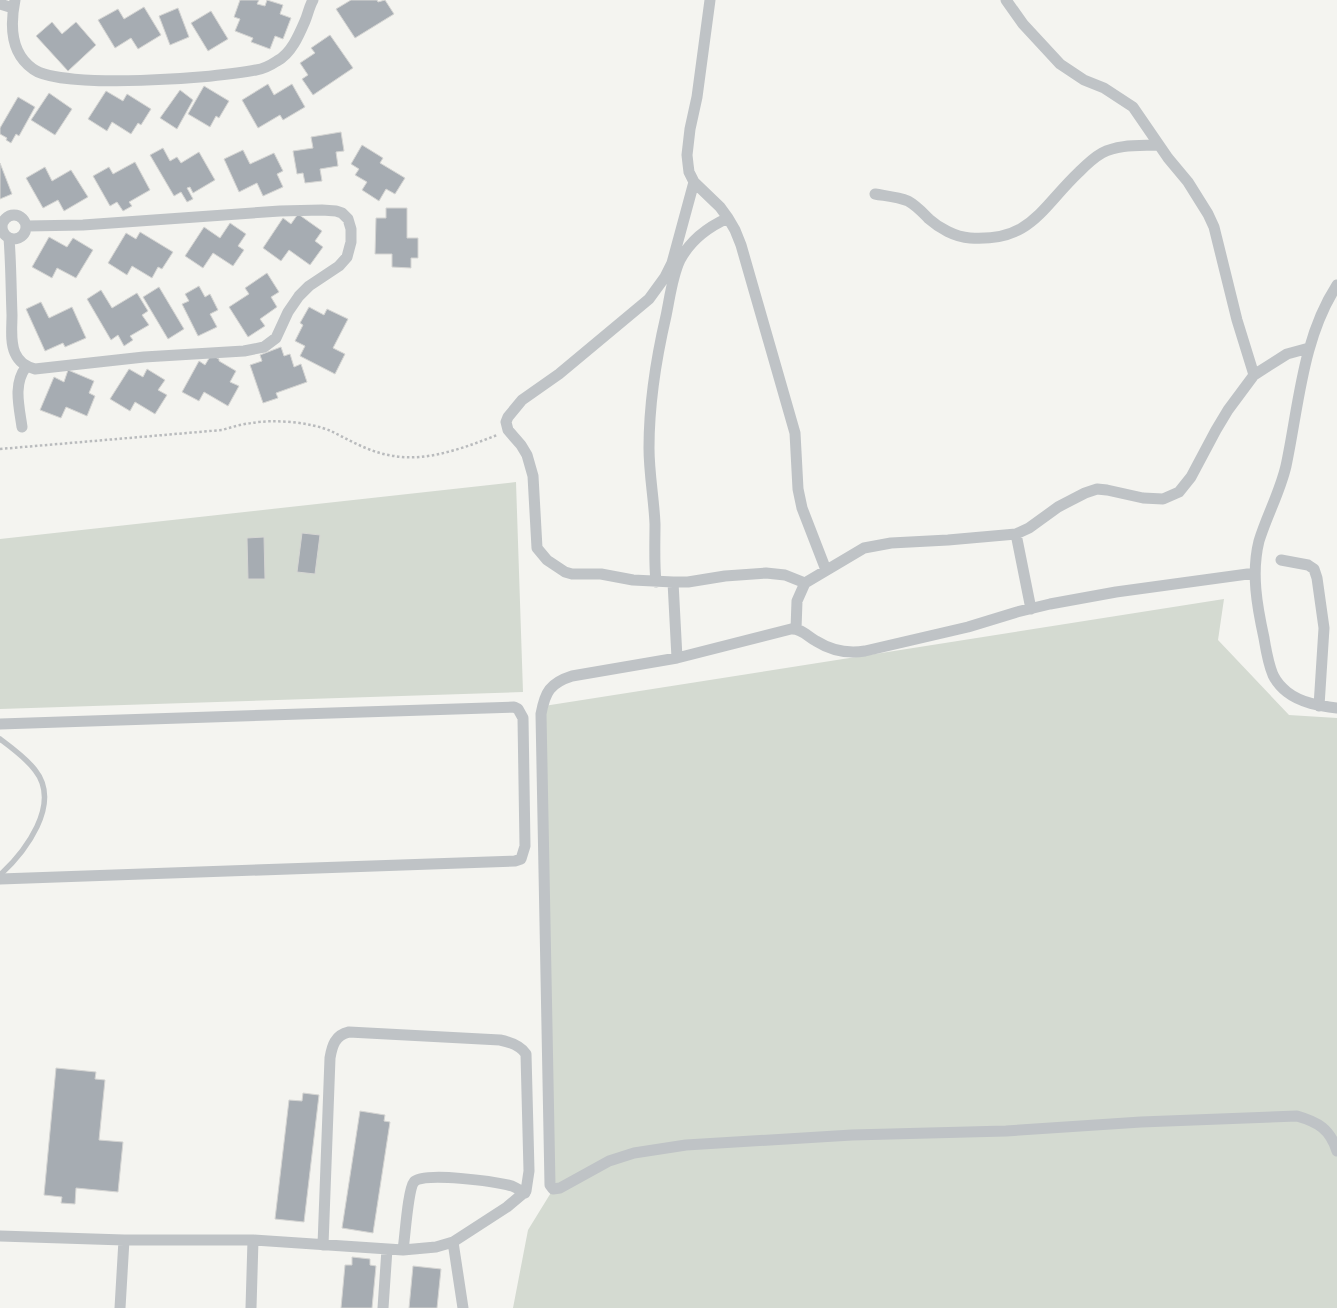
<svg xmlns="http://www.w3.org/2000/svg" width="1337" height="1308" font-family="'Space Grotesk',sans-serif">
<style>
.green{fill:#d4dad1}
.building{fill:#a6acb2;stroke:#d5d5d3}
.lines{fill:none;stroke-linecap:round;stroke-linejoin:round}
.path{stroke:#b9bbbd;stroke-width:2.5;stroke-dasharray:2.5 2.5;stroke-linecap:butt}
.lane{stroke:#bfc3c6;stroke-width:5.5}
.street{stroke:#bfc3c6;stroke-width:11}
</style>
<rect width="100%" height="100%" fill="#f4f4f0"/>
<path class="green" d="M516,482L523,692L0,709V539Z
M1224,599L1218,640L1289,715L1337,718V1308H513L528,1230L552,1191L544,706Z"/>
<path class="building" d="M240,0H259L257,4L265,6L267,0L283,5L280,14L291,18L283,39L275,36L270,49L251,42L253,38L235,31L240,19L234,17Z
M351,0H377L378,2L385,0L394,14L355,38L336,9Z
M144,7L161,35L138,49L131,38L115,48L98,20L118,9L124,19Z
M178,8L189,37L170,45L159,16Z
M211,11L228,39L208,51L191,23Z
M52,22L62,34L76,22L96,45L68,71L36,36Z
M330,35L353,68L313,95L302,79L308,75L300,63L315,53L311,48Z
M268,84L274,95L292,84L305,107L283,120L280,115L258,128L242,100Z
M204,86L229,101L219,118L216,116L210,127L188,114Z
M180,90L193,100L177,129L160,118Z
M106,91L123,101L127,94L151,109L141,125L138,123L131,134L112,122L107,131L88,119Z
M49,93L72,109L55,135L31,120Z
M18,97L35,107L19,136L16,134L11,143L6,140L7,138L0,134V128Z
M341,132L344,151L336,152L338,166L320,169L322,181L305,183L303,173L297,174L293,151L313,148L311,137Z
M362,145L383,158L380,163L405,178L395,194L386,189L379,201L362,190L367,182L355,175L359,169L351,164Z
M163,148L170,161L177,157L181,163L199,152L215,180L193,193L190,187L187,188L193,199L187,202L181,192L174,196L150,155Z
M243,150L250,164L274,153L283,171L277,174L283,187L263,196L257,183L239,192L224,159Z
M135,162L150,190L129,202L132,206L123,211L117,202L110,206L93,176L109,167L113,174Z
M0,163L12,194L0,199Z
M45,167L52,181L71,170L88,197L64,211L58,200L43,208L26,178Z
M386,208H407V238H418V258H411V268L392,267V254H375L376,218H386Z
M298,214L322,231L315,241L323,247L310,265L289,250L281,261L263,248L283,218L291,224Z
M230,223L246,234L238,246L244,250L233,266L213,253L203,268L185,256L204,227L220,238Z
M140,232L173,252L162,269L158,267L152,278L132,266L127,275L108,263L126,233L136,239Z
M49,237L67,247L73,238L93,250L76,278L57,268L52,278L32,267Z
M267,273L279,292L271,297L277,307L260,319L265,326L248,337L229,307L249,294L245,288Z
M199,286L205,297L210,294L218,310L210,314L217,327L198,336L182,304L189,301L185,294Z
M159,287L184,329L168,339L143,297Z
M101,290L112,308L137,293L148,311L142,315L149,325L130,336L133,340L124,346L118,335L111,340L87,299Z
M41,302L49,318L72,307L86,338L65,347L63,343L45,351L26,309Z
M309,307L324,315L327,309L348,319L333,348L345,354L335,374L300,356L305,346L295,341L303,325L300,323Z
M281,347L284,356L290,354L294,367L301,364L307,382L276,393L278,398L263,403L250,365L262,361L260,355Z
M211,355L219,359V361L236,371L230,382L239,386L228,406L204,392L199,401L182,392L199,361L205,365Z
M129,369L143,377L147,369L165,380L158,390L167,395L155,414L135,402L130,411L110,399Z
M68,370L94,381L89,393L95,396L87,416L66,407L61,418L40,410L54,377L64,382Z
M302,533L320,535L315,574L297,572Z
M264,537L265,579H248L247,538Z
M56,1068L96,1072L95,1079L105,1080L99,1140L123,1142L118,1192L76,1188L75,1204L61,1203L62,1197L44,1195Z
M303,1093L319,1095L304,1222L275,1219L289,1100L302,1101Z
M360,1111L385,1115L384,1121L390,1122L373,1233L342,1228Z
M352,1257L370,1259V1265L376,1266L372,1308H341L345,1265H352Z
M413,1266L441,1269L437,1308H409Z"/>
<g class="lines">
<path class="path" d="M0,449L222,430C232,427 242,424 252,423C274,419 310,422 331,431C351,441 371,453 394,456C427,462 467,447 497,435"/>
<path class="lane" d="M0,739C12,748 26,758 35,770C62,804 25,852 0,875"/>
<path class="street" d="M15,0C10,25 10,53 33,69C61,90 219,78 256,70C263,69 271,65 277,61C291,54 299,35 305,21C308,14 309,7 313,0
M710,0L697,97L690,129L687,155L688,164L689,172L694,182L720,207L728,218L735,230L741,245L795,433L798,489L802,508L826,570
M1006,0L1023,24L1060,64L1084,80L1104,88L1133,107L1168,158L1188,182L1208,214L1214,227L1237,320L1254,375
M0,4L13,8
M694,182L672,263L665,277L649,299L559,374L522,400L508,417L506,422L508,430L521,445L527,455L533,476L537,548L547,560L565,572L572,574H601L633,580L673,582H688L725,576L766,573L785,575L805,583
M875,194C886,196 898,197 908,201C917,206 922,212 929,219C939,228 955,237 970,238C1031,242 1041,208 1079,172C1086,165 1093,158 1102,153C1119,144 1140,146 1159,145
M2 227a12 12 0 1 1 24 0a12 12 0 1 1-24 0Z
M9,238C11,263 11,289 12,315C12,327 10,342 15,353C19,362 25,366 35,369L144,357L244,351L264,347L276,338L288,312L299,296L309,286L339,266L347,257L351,242V229L348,219L342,213L336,211L322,210L280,211L83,225L27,226
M1337,285C1302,339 1299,405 1286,466C1280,492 1267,515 1259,541C1251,573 1257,606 1264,638C1266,650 1268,663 1273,675C1276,681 1282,688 1287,692C1301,703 1320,706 1337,708
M22,427C19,406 13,384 26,367
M1016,534L1031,609
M1281,560L1308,565L1314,569L1317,578L1324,628L1319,706
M1255,573L1116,592L1050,604L1017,612L968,627L865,651C847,654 832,651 816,641C807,636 801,628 791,629L677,658L572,676C550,683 545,692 541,714L550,1185L553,1189L560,1188L609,1161L634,1153L686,1145L852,1135L1006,1131L1141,1122L1297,1116C1318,1122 1330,1129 1337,1151
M656,582C654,562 655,543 655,524C654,499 649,474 649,448C649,404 656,359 666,316C670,297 672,277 680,260C690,241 708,227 728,218
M673,582L677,658
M796,629L797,601L805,583L864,548L891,543L948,540L1016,534L1029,528L1058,507L1085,493L1097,489L1107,490L1143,498L1163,499L1179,492L1191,477L1216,430L1228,410L1254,375L1287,354L1309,348
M0,724L514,707L518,709L523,718L525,846L521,859L515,861L0,879
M0,1236L124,1240H253L403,1250L436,1247L453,1242L507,1207L526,1191L529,1171L526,1054C520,1045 510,1042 500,1040L349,1032C335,1035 332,1046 330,1058L323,1245
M453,1242L463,1308
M403,1250C405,1237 408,1189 414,1182C422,1171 497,1182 512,1186C517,1188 521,1191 525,1193
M120,1308L124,1240
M251,1308L253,1240
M383,1308L387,1249"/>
</g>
</svg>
